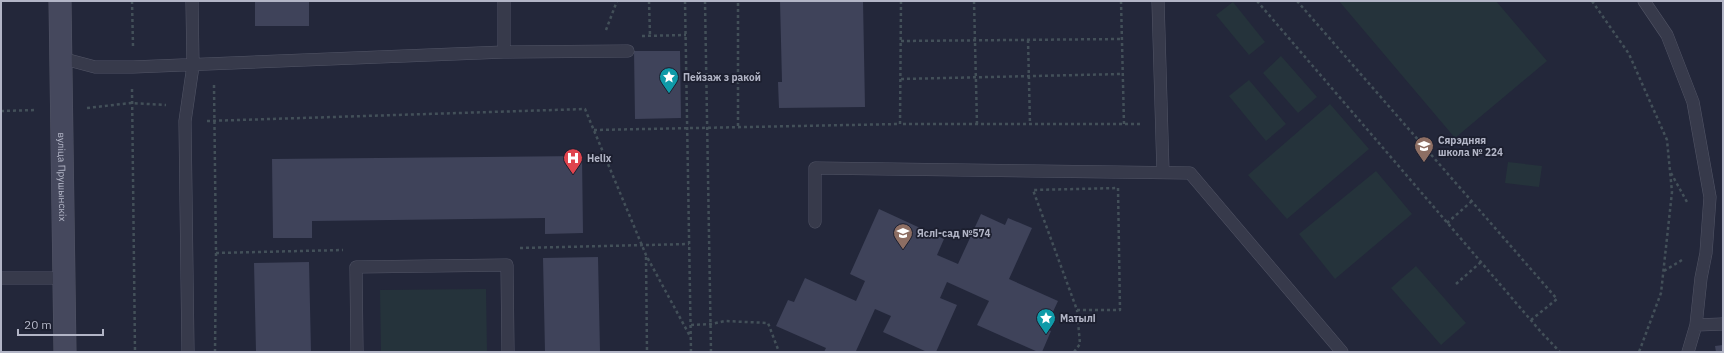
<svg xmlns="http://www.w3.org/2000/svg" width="1724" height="353" font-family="'IBM Plex Sans',sans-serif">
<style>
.green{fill:#25333b}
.building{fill:#3f435a}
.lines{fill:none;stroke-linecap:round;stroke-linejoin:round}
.lane-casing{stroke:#525566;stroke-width:13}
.secondary-casing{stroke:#525566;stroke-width:23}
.path{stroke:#435059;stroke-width:2.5;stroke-dasharray:3 3;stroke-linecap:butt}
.lane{stroke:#373a4b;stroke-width:12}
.secondary{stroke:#45485d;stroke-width:22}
.labels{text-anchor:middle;stroke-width:3.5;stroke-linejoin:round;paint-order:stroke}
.poi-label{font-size:10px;font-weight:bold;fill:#b2b5c6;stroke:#1c1f2f;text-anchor:start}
.street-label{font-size:10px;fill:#b2b5c6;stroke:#1c1f2f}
</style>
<rect width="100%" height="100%" fill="#23273a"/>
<path class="green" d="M1339,1H1496L1547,61L1455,138Z
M1233,2L1265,42L1249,55L1216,15Z
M1281,56L1317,97L1298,113L1263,73Z
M1249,80L1286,124L1266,141L1229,96Z
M1330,104L1369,149L1287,219L1248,175Z
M1508,162L1542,166L1539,187L1505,183Z
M1376,171L1412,214L1335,279L1299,234Z
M1416,266L1466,323L1441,345L1391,288Z
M486,289L487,352H381L380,290Z"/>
<path class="building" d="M255,1H309V26H255Z
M780,1H863L865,107L779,108L778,82H782Z
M634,51H680L681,118L635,119Z
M582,156L583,233L545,234V218L312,221V238H273L272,159Z
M879,209L944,239L937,255L958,264L981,214L1005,225L1008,218L1032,228L1009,279L1058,301L1045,329L1051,331L1042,352H1038L977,325L989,301L947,282L940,298L957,305L936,352H927L883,332L891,316L875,309L856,351L859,352H824L826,348L776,326L788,300L794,302L805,278L856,301L865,281L850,274Z
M598,257L600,352H545L543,258Z
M309,262L311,352H256L254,263Z
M1723,345V352H1716L1715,346Z"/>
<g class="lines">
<defs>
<path id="lane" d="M504,1V52
M1158,1L1163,172
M1644,1L1667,35L1693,102L1710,197L1706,253L1701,278L1696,325
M61,58L95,67H133L504,52L628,51
M815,222V168L1190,173L1342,352
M1,278H64
M188,352L185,121L193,66L192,1
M357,352L356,267L507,265L508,352
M1688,352L1696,325L1723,324"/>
<g id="secondary">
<path id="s1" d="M60,1L65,352"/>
</g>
</defs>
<use href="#lane" class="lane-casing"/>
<use href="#secondary" class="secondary-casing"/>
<path class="path" d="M132,1L133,46
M649,1L650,35
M685,1L691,352
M705,1L711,352
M901,1L900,124H1141
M974,1L977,124
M1121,1L1124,124
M1257,1L1541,332L1560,352
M1297,1L1557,299L1531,320
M1592,1L1629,54L1667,140L1672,192L1661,293L1639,352
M606,30L617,1
M642,36L686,35
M1028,40L1030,124
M901,41L1122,39
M901,79L1122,74
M214,85L216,253L215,352
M132,89L135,352
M87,108L131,103L166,105
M1,111L36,110
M207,121L585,109L646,255L691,338
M738,126V1
M594,130L900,124
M1671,173L1687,202
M1118,188L1120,310H1077L1033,190Z
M1447,223L1472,201
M520,248L689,244
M216,253L343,250
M646,257L647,352
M1664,271L1682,260
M1456,284L1481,262
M691,325L711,324L725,321L768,323L779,352
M1074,352L1080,344L1077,310"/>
<use href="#lane" class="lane"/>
<use href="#secondary" class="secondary"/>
</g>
<defs>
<symbol id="sight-pin" viewBox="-11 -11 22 30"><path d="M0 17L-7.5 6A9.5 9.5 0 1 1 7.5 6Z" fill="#0f9aa8" stroke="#1c1f2f"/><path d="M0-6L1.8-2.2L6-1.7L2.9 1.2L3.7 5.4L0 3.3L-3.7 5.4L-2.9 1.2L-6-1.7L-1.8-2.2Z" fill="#fff"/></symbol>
<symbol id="school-pin" viewBox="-11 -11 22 30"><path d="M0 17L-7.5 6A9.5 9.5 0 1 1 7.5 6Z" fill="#8d6e63" stroke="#1c1f2f"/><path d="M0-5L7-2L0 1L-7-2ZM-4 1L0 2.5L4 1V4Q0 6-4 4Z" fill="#fff"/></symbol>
<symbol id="hospital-pin" viewBox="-11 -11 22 30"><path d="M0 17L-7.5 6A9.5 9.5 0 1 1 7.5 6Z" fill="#e0444e" stroke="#1c1f2f"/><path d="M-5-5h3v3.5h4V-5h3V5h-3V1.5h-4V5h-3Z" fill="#fff"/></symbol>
</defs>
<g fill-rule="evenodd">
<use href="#sight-pin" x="658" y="66" width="22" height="30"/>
<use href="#school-pin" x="1413" y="135" width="22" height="30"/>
<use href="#hospital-pin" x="562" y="147" width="22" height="30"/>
<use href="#school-pin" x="892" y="222" width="22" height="30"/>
<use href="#sight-pin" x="1035" y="307" width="22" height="30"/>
</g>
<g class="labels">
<g class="poi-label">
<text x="683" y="81">Пейзаж з ракой</text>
<text x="1438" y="144">Сярэдняя<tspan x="1438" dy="12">школа № 224</tspan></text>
<text x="587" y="162">Helix</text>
<text x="917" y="237">Яслі-сад №574</text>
<text x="1060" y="322">Матылі</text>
</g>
<g class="street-label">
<text dy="4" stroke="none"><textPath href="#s1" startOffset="176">вуліца Прушынскіх</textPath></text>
</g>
</g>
<rect width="1724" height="353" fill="none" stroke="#b2b5c6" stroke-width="4"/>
<path d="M18 329v6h85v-6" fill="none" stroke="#b2b5c6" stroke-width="2"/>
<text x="24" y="329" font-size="12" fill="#b2b5c6" stroke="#1c1f2f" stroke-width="3" paint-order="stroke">20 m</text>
</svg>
